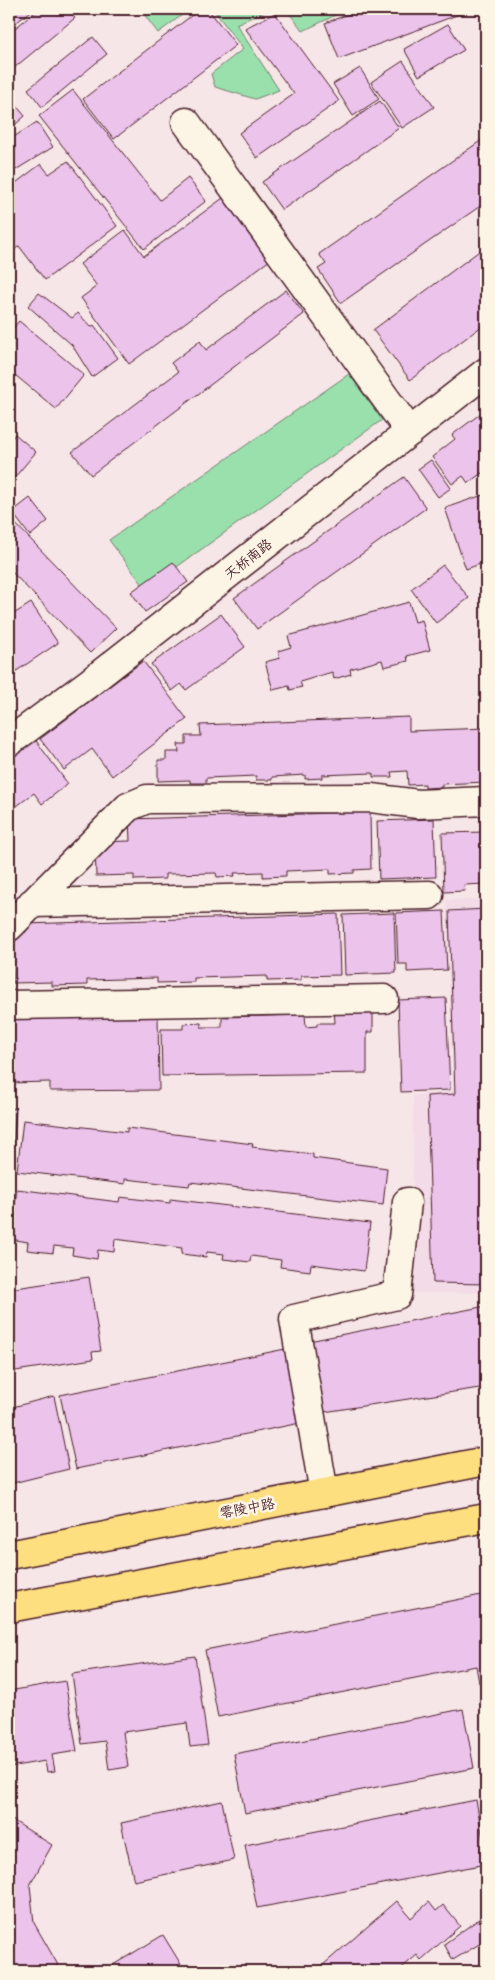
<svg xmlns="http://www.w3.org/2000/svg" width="495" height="1980" font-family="'Gochi Hand','LXGW WenKai TC',sans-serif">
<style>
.built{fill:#f3dce8}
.green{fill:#99e0ad;stroke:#72806c}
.building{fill:#ebc3eb;stroke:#4a1f2b}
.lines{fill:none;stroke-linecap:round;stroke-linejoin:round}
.minor-casing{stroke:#4a1f2b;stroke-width:31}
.major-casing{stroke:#4a1f2b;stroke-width:31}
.minor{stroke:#fcf5e5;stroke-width:28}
.major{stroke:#fddf80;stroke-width:28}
.labels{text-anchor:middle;stroke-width:5;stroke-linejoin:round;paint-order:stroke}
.street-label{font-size:14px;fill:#4a1f2b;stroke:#fcf5e5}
</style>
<rect width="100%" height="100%" fill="#f7e6e7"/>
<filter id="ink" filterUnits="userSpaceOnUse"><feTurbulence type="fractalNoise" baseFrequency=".02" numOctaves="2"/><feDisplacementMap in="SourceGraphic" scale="10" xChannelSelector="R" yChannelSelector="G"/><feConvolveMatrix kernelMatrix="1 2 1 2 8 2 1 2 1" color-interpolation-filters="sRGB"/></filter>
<g filter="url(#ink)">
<path class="built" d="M486,899V1293H412L413,1096L453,1090L446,900Z"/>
<path class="green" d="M140,9H190L158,33Z
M213,9H271L236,24L279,90L255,99L215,87L211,74L243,49Z
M286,9H348L303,31Z
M349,374L382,420L146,589L109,540Z"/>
<path class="building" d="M9,9H34L9,28Z
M39,9H67L75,18L9,72V33Z
M200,9H208L236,45L114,139L83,99Z
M362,9H473L339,59L325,23Z
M275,13L339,101L257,158L239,133L294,94L245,28Z
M448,24L464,50L419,76L404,49Z
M93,37L107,54L42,107L28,89Z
M403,61L434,107L402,128L371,82Z
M360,68L379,99L353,116L333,84Z
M73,90L160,200L188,178L206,201L144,249L39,116Z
M9,97L25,116L9,130Z
M380,101L399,128L282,210L262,182Z
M37,122L53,147L9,174V140Z
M486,137V202L341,303L318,269L326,264L319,254Z
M68,161L117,226L45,280L19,246L9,254V188L41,164L49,174Z
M223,198L270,260L129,364L81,298L97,286L80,264L125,230L144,256Z
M486,246V323L410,380L373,330Z
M286,290L304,314L91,475L72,452L178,372L171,363L200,341L206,350Z
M39,293L72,318L78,313L91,327L94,325L118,358L92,377L72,345L28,306Z
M19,321L84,375L56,409L9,370V324L13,328Z
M480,414L484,418L486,417V470L468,483L463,476L452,484L432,457L455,439L452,435Z
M15,434L36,452L9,484V442Z
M431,460L451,488L438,497L418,469Z
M404,477L426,508L257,629L234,598Z
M483,495L486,503V562L466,569L445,508Z
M30,498L48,521L30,536L12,512Z
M9,517L116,628L90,653L9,569Z
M173,562L188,582L145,612L131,592Z
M443,565L469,598L436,623L411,589Z
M409,602L415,622L422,620L430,650L407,656L408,661L384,667L382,660L350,669L351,674L334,679L332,672L300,682L302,687L290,690L289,686L273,690L265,662L280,658L278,651L291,647L288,636Z
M31,603L58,643L9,676V617Z
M221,614L245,647L186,690L181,684L172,691L151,664Z
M143,661L187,719L112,776L92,749L64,770L40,739Z
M409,717V731L486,728V782L442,784V787L425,788V784L408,785L407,771L391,772L392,777H373V773L322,775V778L305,779V775L272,777V780H256V776L206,778V783H190V780L158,781V760H166V752H179L178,744H186V736H201L200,725Z
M34,738L68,784L42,804L34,793L9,812V757Z
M370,812L371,869L354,870V873L330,874V869L286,871V876L263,877V872L234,873L235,876L217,877L216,873L165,874V879L134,880V875L96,876L95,842L130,841L129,819Z
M434,819L436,877L379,879L377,821Z
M486,832V884L464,885L465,891L444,892L442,833Z
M486,909V1284L433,1283L427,1096L455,1094L449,911Z
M444,911L447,970L407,972V964H398L396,913Z
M394,913L396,973L345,975L343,915Z
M338,914L340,975L301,976V980L267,981V976L194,978V982L157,983V978L87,980V985L52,986V982L13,983L11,933L26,932L25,924Z
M446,998L450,1090L401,1092L398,1000Z
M373,1008V1032H367V1073L162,1076L161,1029H183V1024L201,1023V1027H222V1017L305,1015L306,1027L317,1026V1023H335L334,1009Z
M158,1011L159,1090L50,1091V1082L9,1083V1013Z
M9,1108L16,1109L12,1164H9Z
M23,1120L127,1132V1128L253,1144L252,1147L313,1154V1158L387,1168L383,1205L190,1182L189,1186L125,1179V1184L17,1171Z
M17,1189L119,1202L120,1197L170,1203V1199L370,1223L364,1271L311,1264L310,1271L280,1267L281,1260L251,1256L250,1262L223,1259L224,1254L207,1252L206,1257L181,1254L182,1248L115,1239L114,1252L98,1250L97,1259L72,1255L73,1248L54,1246L53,1253L27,1250L28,1242L10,1239Z
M89,1277L101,1351L92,1352L93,1359L9,1372V1289Z
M486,1306V1387L324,1412L309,1341Z
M290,1348L305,1422L76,1469L60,1395Z
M54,1396L69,1469L9,1484V1408Z
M486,1594V1682L479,1683L476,1666L218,1717L205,1650Z
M195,1656L208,1745L190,1747L187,1723L123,1732L128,1767L109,1770L105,1741L82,1744L72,1674Z
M65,1681L77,1751L52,1755L55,1771L47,1772L45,1761L9,1767V1691Z
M463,1709L474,1768L245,1813L234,1754Z
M476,1800L486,1855V1864L257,1908L245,1845Z
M222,1801L234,1860L134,1881L121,1823Z
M9,1818L52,1845L30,1885L34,1923L58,1965L49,1971H9Z
M397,1901L411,1918L429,1902L436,1911L443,1905L460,1926L421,1960L417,1955L398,1971H316Z
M486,1914V1940L453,1960L444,1944Z
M163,1935L185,1971H103Z"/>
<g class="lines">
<defs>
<path id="minor" d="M186,122L410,432
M9,742L89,683L486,372
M32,903L429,895
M9,927L128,807L147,799L371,798L418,804L486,801
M9,1005L384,999
M324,1493L294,1319L397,1295L407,1202"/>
<path id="major" d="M9,1555L486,1461
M9,1608L486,1518"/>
</defs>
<use href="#minor" class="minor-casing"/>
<use href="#major" class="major-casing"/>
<use href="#minor" class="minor"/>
<use href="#major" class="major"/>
</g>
</g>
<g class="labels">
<g class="street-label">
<text transform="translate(248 559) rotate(-38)" y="5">天桥南路</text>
<text transform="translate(247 1508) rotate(-11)" y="5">零陵中路</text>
</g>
</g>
<rect width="495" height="1980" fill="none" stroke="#fcf5e5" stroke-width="30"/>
<rect x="15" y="15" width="465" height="1950" fill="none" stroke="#4a1f2b" stroke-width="2" filter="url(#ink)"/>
</svg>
